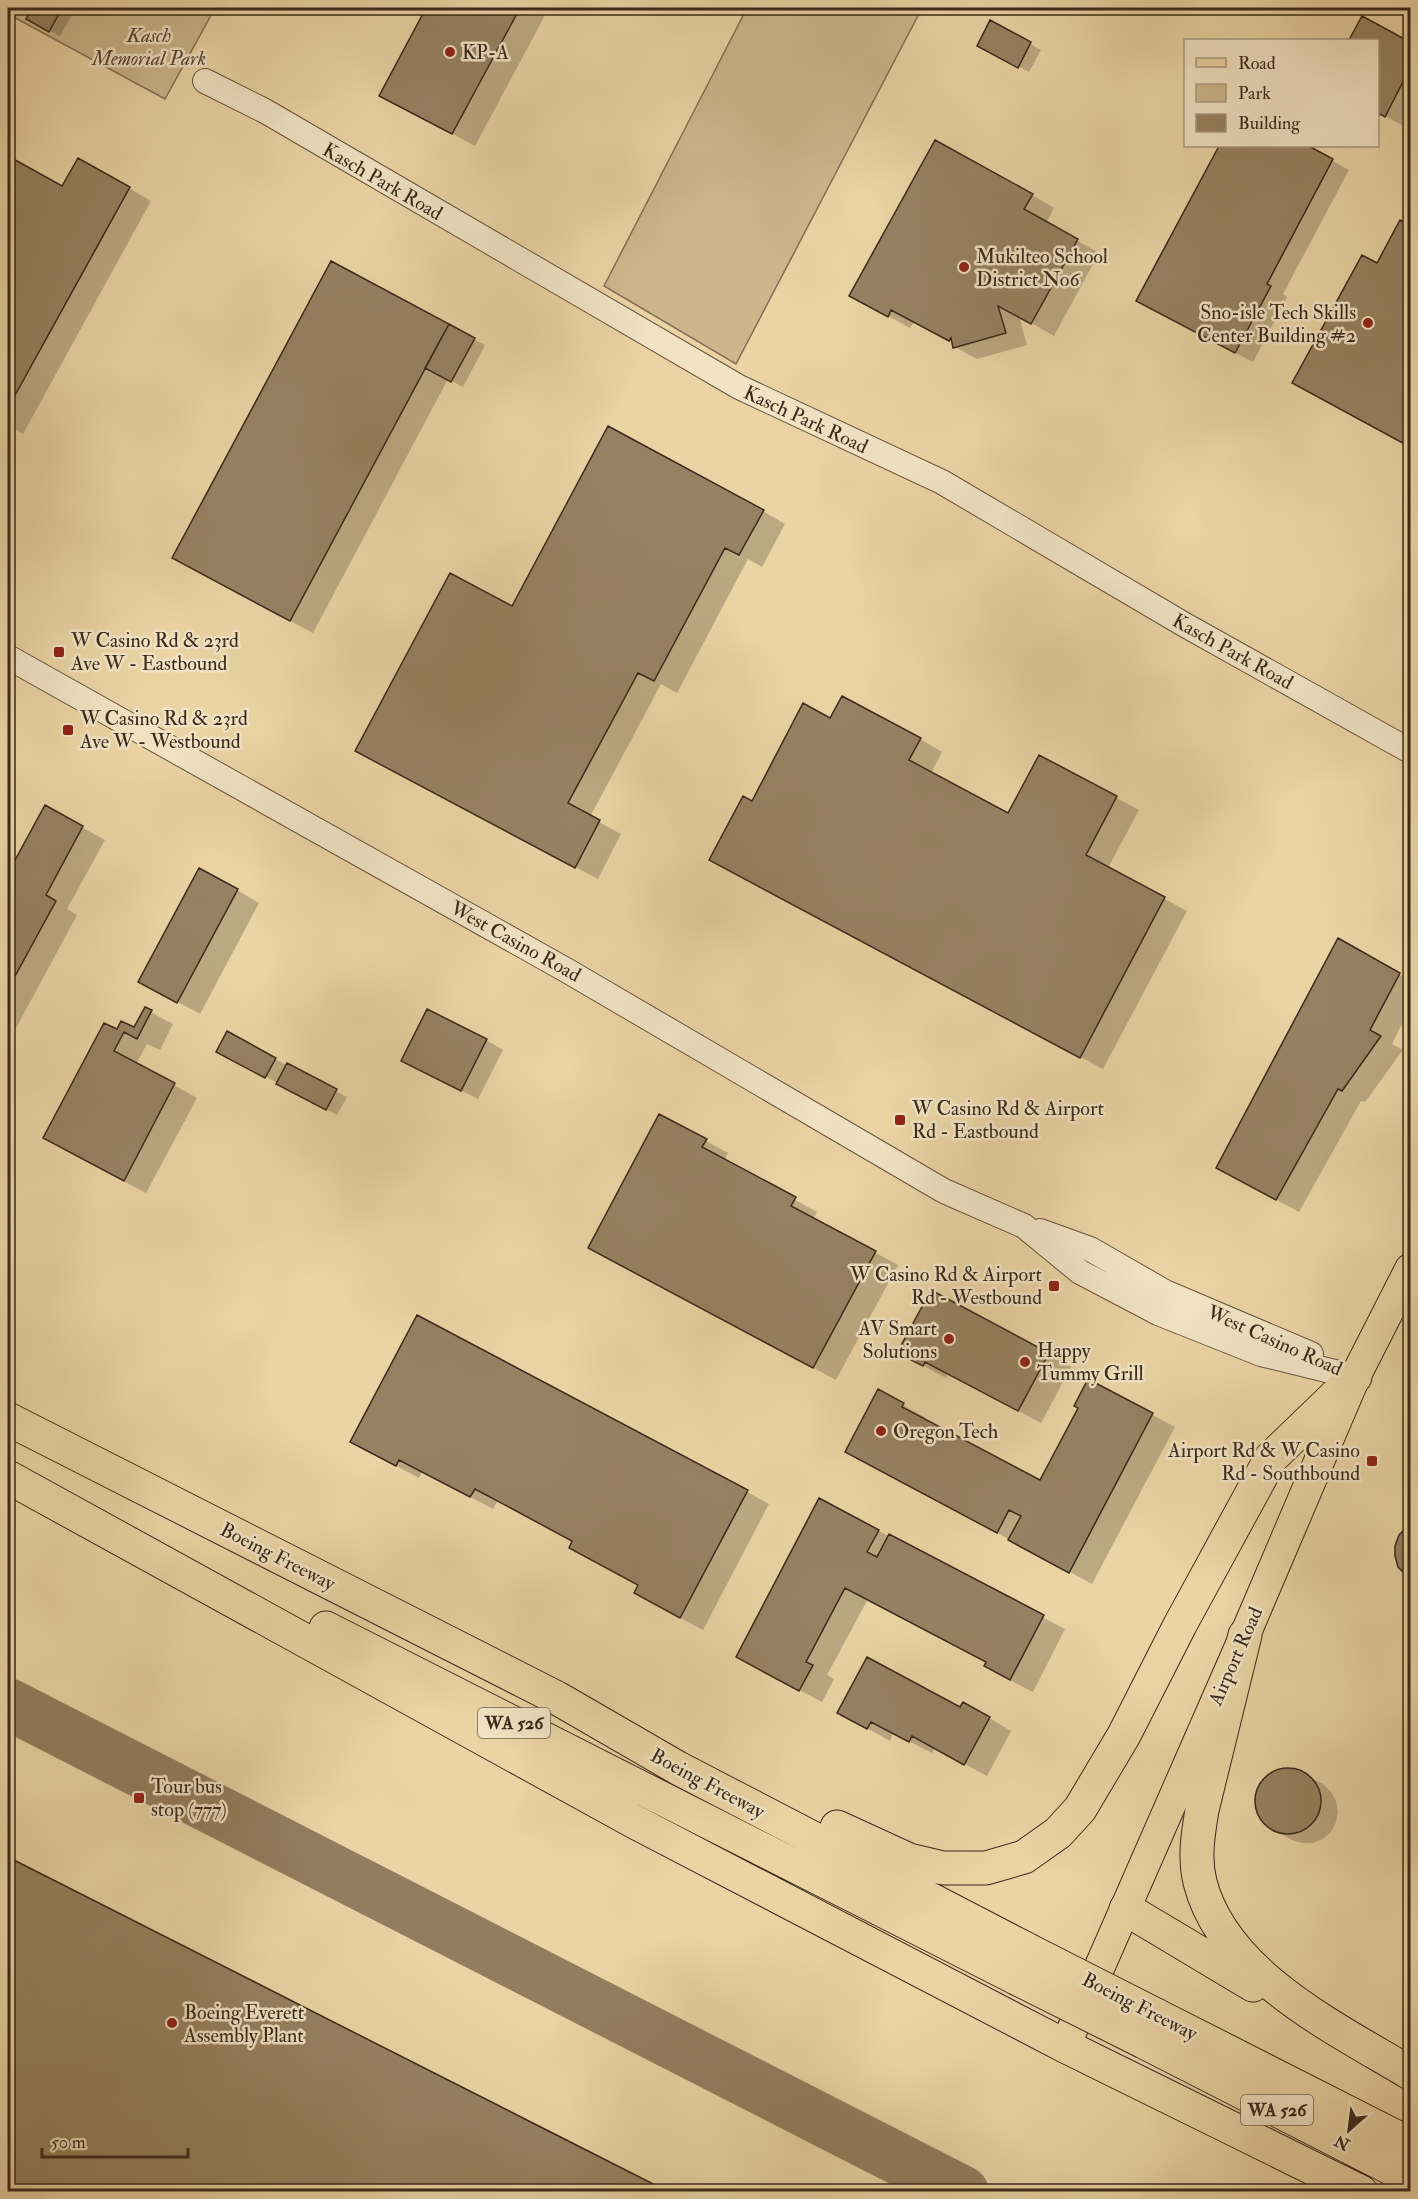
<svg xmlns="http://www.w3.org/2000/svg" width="1418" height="2199" font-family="'IM FELL Double Pica',serif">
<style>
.green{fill:#ccb78d;stroke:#837054;stroke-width:1.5}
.shadow{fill:#0003}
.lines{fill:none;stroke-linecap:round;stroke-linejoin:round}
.taxiway{stroke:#927e5f;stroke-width:52}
.building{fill:#968262;stroke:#3a291a;stroke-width:1.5}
.minor-casing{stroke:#66543c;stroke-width:26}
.major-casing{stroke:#3a291a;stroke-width:32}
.highway-casing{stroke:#3a291a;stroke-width:35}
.minor{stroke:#f1e3c4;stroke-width:24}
.major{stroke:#ead4a4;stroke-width:30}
.highway{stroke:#ead4a4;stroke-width:33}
.highway-bridge-casing{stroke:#3a291a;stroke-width:35;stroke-linecap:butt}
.highway-bridge{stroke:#ead4a4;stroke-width:33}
.poi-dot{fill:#8f2418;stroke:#f1e3c4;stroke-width:2}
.labels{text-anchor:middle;stroke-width:5;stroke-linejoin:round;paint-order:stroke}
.shield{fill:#f1e3c4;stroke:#71614d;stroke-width:1.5}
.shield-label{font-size:18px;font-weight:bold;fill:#3a291a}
.park-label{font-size:20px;font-style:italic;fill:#574531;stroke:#f1e3c4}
.poi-label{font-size:20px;fill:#3a291a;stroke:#f1e3c4;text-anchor:start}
.street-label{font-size:20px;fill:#3a291a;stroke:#f1e3c4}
</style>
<rect width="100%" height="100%" fill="#ead4a4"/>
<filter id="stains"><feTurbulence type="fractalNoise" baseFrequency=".00333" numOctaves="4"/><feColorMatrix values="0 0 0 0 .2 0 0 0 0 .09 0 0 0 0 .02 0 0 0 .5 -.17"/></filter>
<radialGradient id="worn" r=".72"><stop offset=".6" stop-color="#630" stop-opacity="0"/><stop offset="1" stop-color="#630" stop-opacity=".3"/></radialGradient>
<path class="green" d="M8,8H215L165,99L8,14Z
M747,8H922L736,364L604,286Z"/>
<path class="shadow" d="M34,8H76L60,36L28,19Z
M123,8H134L131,12Z
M428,8H549L475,146L381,95Z
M1363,18L1410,44V122L1407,128L1378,112V40H1350Z
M991,22L1041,50L1029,72L989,51Z
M1221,146H1305L1349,170L1283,294L1287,297L1253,362L1138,301Z
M8,157L63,188H129L151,201L23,434L8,425Z
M1032,195L1054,208L1046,223L1099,253L1054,336L1019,316L1027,345L977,359L955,347L954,343L914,322L910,328L874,308Z
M1401,222L1410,228V446L1310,392Z
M448,325L485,345L463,387L448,379L313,633L196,571Z
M763,511L785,524L762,567L748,559L677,693L661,684L590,817L621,834L598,879L379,763L513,608Z
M831,720L920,739L942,752L931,773L1009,815L1040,757L1139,810L1108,868L1187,911L1103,1069L733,872L752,803Z
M45,807L105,840L67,909L77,915L8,1043V876Z
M237,890L259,903L200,1014L163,994Z
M1339,940L1410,981V1008L1392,1044L1403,1050L1365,1102L1361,1101L1299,1212L1240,1180Z
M145,1009L173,1024L160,1050L147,1044L136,1064L197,1098L146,1193L67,1151L117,1031L134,1029Z
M486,1040L503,1050L478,1099L419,1069Z
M229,1057L275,1059L347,1097L337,1115Z
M706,1141L728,1153L724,1161L817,1212L813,1219L898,1265L836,1380L612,1260Z
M932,1292L1071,1367L1041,1423L948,1373L946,1378L922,1365Z
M1089,1381L1175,1427L1092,1584L869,1464L878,1391L926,1418L924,1421L1041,1482L1080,1408Z
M374,1454L747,1492L769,1504L703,1630L658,1606L640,1585L574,1541L498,1500L493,1509L422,1471L419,1478Z
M820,1500L1065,1629L1033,1692L1008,1679L987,1662L868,1599L827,1675L834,1679L822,1702L760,1669Z
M1410,1526V1577L1400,1566L1407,1528Z
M961,1709L989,1718L1011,1731L987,1776L935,1748L932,1753L893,1733L890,1741L839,1713Z
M1285,1770H1295L1323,1784L1331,1792L1336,1801L1338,1812L1336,1822L1331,1832L1323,1839L1313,1843H1302L1292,1840L1274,1830L1259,1816L1257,1806V1796L1260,1786L1267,1778L1275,1772Z
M8,1857L667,2192H8Z"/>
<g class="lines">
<path class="taxiway" d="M8,1704L963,2192"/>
</g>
<path class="building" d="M32,8H62L49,32L26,19Z
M426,8H520L452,134L379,96Z
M1392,8H1410V17Z
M1362,16L1410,42V68L1385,117L1378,113V40H1349Z
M990,20L1031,42L1018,68L977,46Z
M935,140L1033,194L1024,209L1078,239L1031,324L998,306L1006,333L953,348L951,338L949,341L891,310L888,317L849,296Z
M1219,146H1309L1333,159L1267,284L1271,286L1235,353L1136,301Z
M8,156L62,186L78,158L130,187L8,408Z
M1400,220L1410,226V447L1292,383L1362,255L1377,263Z
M331,261L449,324L290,621L172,558Z
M449,324L475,338L451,382L425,368Z
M608,426L764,510L739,555L725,548L654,681L638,673L568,803L600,820L575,868L355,751L450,573L512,606Z
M842,696L921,738L909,760L1008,813L1039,755L1117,796L1086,855L1165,897L1080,1058L709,860L743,796L752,801L803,703L830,718Z
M45,805L83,826L46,895L56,901L8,989V873Z
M199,868L238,889L177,1003L138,982Z
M1338,938L1400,973L1370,1030L1381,1036L1342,1091L1338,1089L1276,1200L1216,1168Z
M145,1007L152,1010L137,1039L124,1032L114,1051L175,1083L124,1181L43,1138L104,1023L117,1029L121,1021L134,1027Z
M427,1009L487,1039L461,1091L401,1061Z
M227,1031L276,1058L265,1078L216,1052Z
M287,1063L337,1089L326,1110L276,1084Z
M659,1114L707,1139L702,1147L796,1197L791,1206L876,1251L813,1368L588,1248Z
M931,1290L1049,1353L1018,1411L925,1362L923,1366L897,1353Z
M417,1315L748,1490L680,1618L634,1593L638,1585L569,1548L572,1541L475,1489L470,1497L399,1460L396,1466L350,1442Z
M1088,1379L1153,1413L1069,1573L1008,1540L1021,1516L1009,1510L997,1533L845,1452L878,1389L904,1403L902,1407L1040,1480L1078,1408L1074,1406Z
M819,1498L879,1530L867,1552L877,1557L889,1534L1044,1615L1010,1680L984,1666L986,1662L845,1588L806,1662L813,1665L799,1691L736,1657Z
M1410,1524V1579L1398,1567L1395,1556V1546L1399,1535Z
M867,1657L960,1707L963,1702L990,1717L964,1765L912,1736L909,1742L871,1722L867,1729L837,1713Z
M1255 1801a33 33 0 1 1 66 0a33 33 0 1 1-66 0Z
M8,1857L517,2115L669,2192H8Z"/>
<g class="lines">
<defs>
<path id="minor" d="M205,81L265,111L739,387L942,482L1185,625L1410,751
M8,657L566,970L944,1191L1024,1226L1080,1272L1158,1313L1261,1354L1355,1377
M1040,1231L1090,1249L1165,1292L1311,1354"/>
<path id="major" d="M1065,2046L1245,1635L1355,1377L1410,1269"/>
<path id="highway" d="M8,1419L557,1698L678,1768L1028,1950
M8,1477L633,1821L1065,2046L1361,2192
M326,1628L1016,1978
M1245,1635L1202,1810C1198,1834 1194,1858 1200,1882C1223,1974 1335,2028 1410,2073
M837,1827L909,1860L943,1868H986L1024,1857L1058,1833L1080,1809L1124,1735L1180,1625L1271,1458L1355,1377
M1126,1909L1253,1985
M1156,2015L1410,2144
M1144,2042L1410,2178"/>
</defs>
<use href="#minor" class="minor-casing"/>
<use href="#major" class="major-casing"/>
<use href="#highway" class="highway-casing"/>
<use href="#minor" class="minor"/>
<use href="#major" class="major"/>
<use href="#highway" class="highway"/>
<defs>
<path id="highway-bridge" d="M1028,1950L1156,2015
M1016,1978L1144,2042"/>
</defs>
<use href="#highway-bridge" class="highway-bridge-casing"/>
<use href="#highway-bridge" class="highway-bridge"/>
</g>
<g class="poi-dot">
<circle cx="450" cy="52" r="6"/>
<circle cx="964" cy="267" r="6"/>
<circle cx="1368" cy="323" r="6"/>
<rect x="53" y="646" width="12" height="12" rx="3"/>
<rect x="62" y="724" width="12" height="12" rx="3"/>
<rect x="894" y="1114" width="12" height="12" rx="3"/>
<rect x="1048" y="1280" width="12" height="12" rx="3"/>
<circle cx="949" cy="1339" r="6"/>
<circle cx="1025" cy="1362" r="6"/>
<circle cx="881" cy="1431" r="6"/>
<rect x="1366" y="1455" width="12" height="12" rx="3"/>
<rect x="133" y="1792" width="12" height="12" rx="3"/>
<circle cx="172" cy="2023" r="6"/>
</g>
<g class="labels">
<g class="shield">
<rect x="478" y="1708" width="72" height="30" rx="4.5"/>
<rect x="1241" y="2095" width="72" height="30" rx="4.5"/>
</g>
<g class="shield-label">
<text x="514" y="1729">WA 526</text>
<text x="1277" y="2116">WA 526</text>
</g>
<g class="park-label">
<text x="149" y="42">Kasch<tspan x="149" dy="23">Memorial Park</tspan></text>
</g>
<g class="poi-label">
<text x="462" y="59">KP-A</text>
<text x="976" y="263">Mukilteo School<tspan x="976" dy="23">District No6</tspan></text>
<text x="1356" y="319" text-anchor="end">Sno-isle Tech Skills<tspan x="1356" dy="23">Center Building #2</tspan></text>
<text x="71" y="647">W Casino Rd &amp; 23rd<tspan x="71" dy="23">Ave W - Eastbound</tspan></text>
<text x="80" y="725">W Casino Rd &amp; 23rd<tspan x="80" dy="23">Ave W - Westbound</tspan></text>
<text x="912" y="1115">W Casino Rd &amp; Airport<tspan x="912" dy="23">Rd - Eastbound</tspan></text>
<text x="1042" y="1281" text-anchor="end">W Casino Rd &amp; Airport<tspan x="1042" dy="23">Rd - Westbound</tspan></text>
<text x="937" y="1335" text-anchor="end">AV Smart<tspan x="937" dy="23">Solutions</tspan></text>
<text x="1037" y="1357">Happy<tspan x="1037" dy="23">Tummy Grill</tspan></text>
<text x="893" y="1438">Oregon Tech</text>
<text x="1360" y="1457" text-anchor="end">Airport Rd &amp; W Casino<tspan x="1360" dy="23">Rd - Southbound</tspan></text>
<text x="151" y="1793">Tour bus<tspan x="151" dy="23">stop (777)</tspan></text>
<text x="184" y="2019">Boeing Everett<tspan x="184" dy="23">Assembly Plant</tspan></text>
</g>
<g class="street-label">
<text transform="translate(383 181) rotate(30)" y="7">Kasch Park Road</text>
<text transform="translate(806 419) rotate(25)" y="7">Kasch Park Road</text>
<text transform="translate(1233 651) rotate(29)" y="7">Kasch Park Road</text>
<text transform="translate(516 941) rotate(29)" y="7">West Casino Road</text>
<text transform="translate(1275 1340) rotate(24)" y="7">West Casino Road</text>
<text transform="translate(278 1556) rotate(27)" y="7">Boeing Freeway</text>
<text transform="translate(1235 1656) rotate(-66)" y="7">Airport Road</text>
<text transform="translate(708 1783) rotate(28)" y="7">Boeing Freeway</text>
<text transform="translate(1140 2006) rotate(27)" y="7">Boeing Freeway</text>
</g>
</g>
<rect width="1418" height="2199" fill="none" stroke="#ead4a4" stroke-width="30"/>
<rect x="9" y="9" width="1400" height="2181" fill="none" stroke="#3a291a" stroke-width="3"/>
<rect x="15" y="15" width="1388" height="2169" fill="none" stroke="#3a291a" stroke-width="1.5"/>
<rect x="1184" y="39" width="195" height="108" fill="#f1e3c4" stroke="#a89980" stroke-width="1.5"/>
<rect x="1196" y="58" width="30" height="9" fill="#ead4a4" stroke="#a89980" stroke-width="1.5"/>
<text x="1238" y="69" font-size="18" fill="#3a291a">Road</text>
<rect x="1196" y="84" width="30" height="18" fill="#ccb78d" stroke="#a89980" stroke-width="1.5"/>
<text x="1238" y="99" font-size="18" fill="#3a291a">Park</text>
<rect x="1196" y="114" width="30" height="18" fill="#968262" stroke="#a89980" stroke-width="1.5"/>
<text x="1238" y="129" font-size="18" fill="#3a291a">Building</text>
<g transform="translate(1349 2130) rotate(208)" stroke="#f1e3c4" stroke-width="4.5" paint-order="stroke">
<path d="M0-4.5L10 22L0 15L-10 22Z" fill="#3a291a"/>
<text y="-9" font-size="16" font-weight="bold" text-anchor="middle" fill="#3a291a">N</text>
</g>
<path d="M42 2148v9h146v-9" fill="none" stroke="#3a291a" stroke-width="3"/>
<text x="51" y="2148" font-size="18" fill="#3a291a" stroke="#f1e3c4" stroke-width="4.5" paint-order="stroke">50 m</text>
<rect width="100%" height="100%" filter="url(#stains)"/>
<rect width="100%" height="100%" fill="url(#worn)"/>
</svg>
